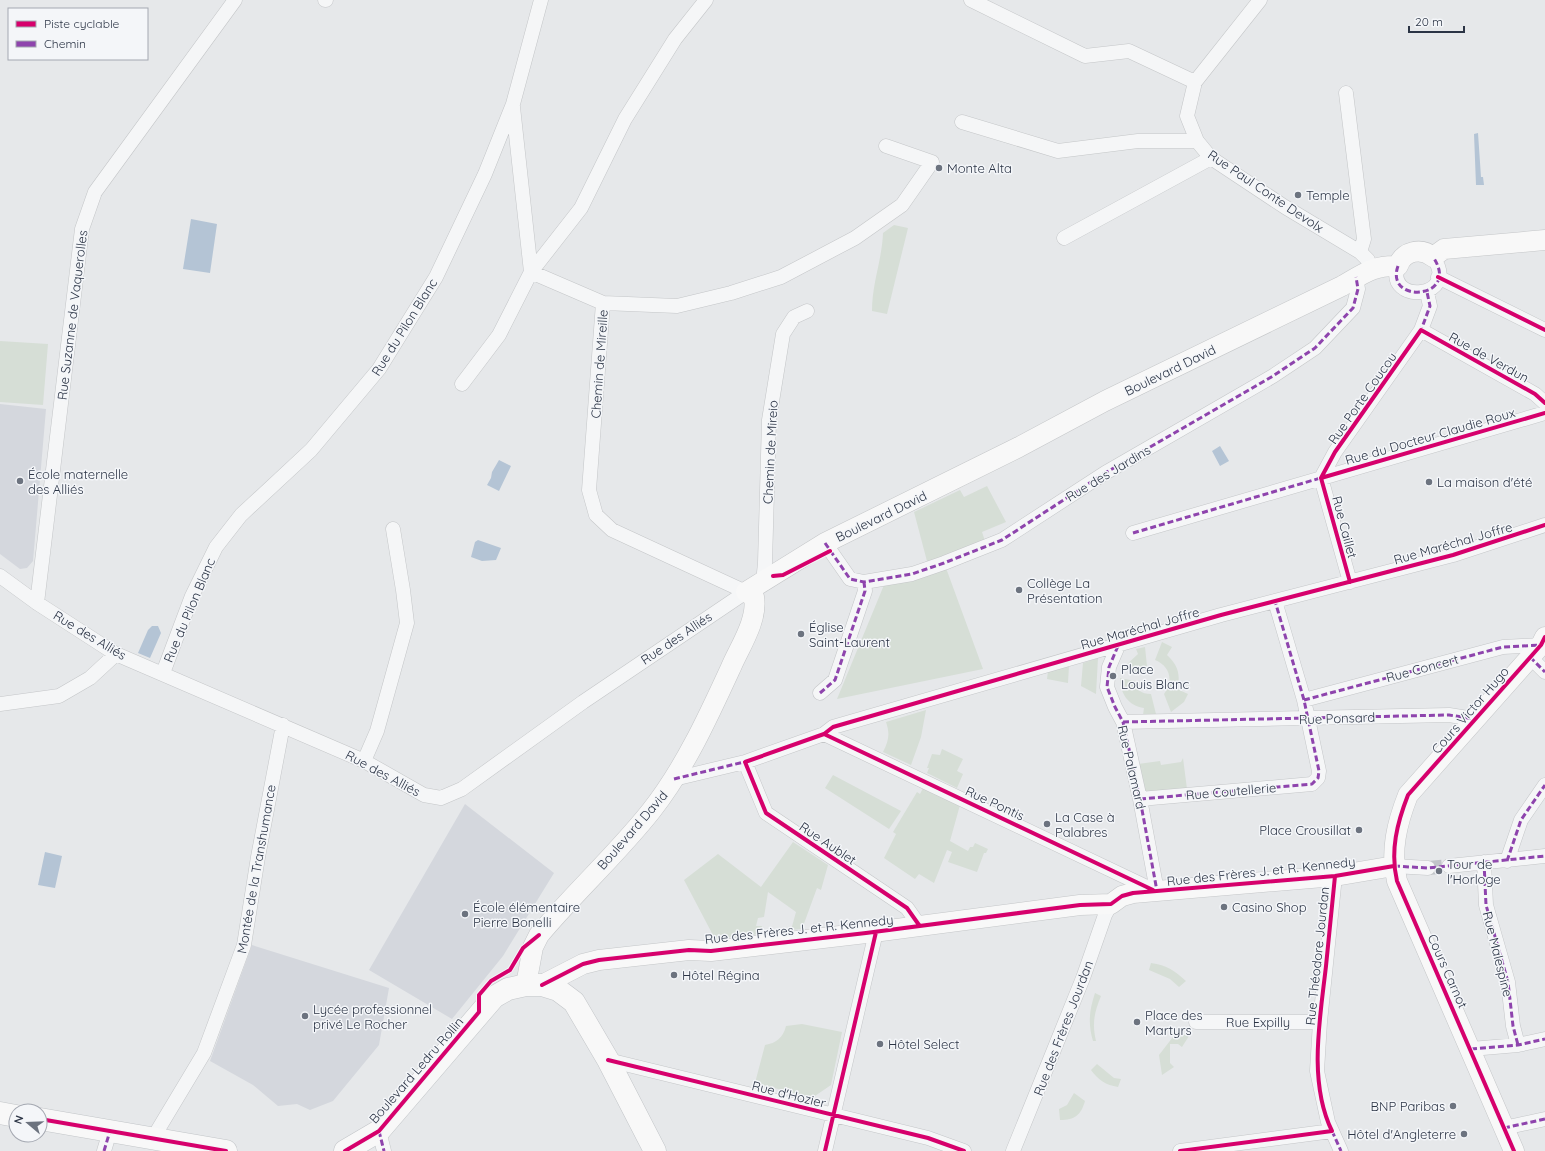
<svg xmlns="http://www.w3.org/2000/svg" width="1545" height="1151" font-family="Quicksand,sans-serif">
<style>
.built{fill:#d4d7dd}
.green{fill:#d6ded6}
.water{fill:#b4c4d5}
.lines{fill:none;stroke-linecap:round;stroke-linejoin:round}
.street-tunnel{stroke:#c1c4c9;stroke-width:14;stroke-dasharray:14 7;stroke-linecap:butt}
.street-casing{stroke:#c4c6c8;stroke-width:15}
.secondary-casing{stroke:#c4c6c8;stroke-width:21}
.primary-casing{stroke:#c2c5c8;stroke-width:23}
.street{stroke:#f5f6f7;stroke-width:14}
.secondary{stroke:#f8f8f8;stroke-width:20}
.primary{stroke:#f8f8f8;stroke-width:22}
.quiet{stroke:#8e44ad;stroke-width:3;stroke-dasharray:6 3;stroke-linecap:butt}
.cycleway-casing{stroke:#f4f6f9;stroke-width:6}
.cycleway{stroke:#d6006c;stroke-width:4}
.poi-dot{fill:#6c737f;stroke:#f4f6f9;stroke-width:1.5}
.labels{text-anchor:middle;stroke-width:3;stroke-linejoin:round;paint-order:stroke}
.poi-label{font-size:13px;fill:#2b3445;stroke:#f4f6f9;text-anchor:start}
.street-label{font-size:13px;fill:#2b3445;stroke:#f4f6f9}
</style>
<rect width="100%" height="100%" fill="#e6e8ea"/>
<path class="built" d="M0,404L46,409L33,561L27,568L20,569L0,554Z
M465,804L554,873L503,956L452,1019L369,970Z
M252,945L389,988L379,1045L333,1101L310,1110L297,1104L278,1106L253,1085L210,1061Z"/>
<path class="green" d="M894,225L908,228L887,314L872,311C872,283 882,260 883,233Z
M0,341L48,344L43,405L0,402Z
M987,486L1006,522L982,532L985,541L928,565L914,512L960,490L964,497Z
M946,568L983,669L837,699L884,585Z
M1162,642L1172,647L1167,655C1178,665 1181,675 1177,689L1188,694L1184,702L1171,712L1164,694C1174,681 1170,666 1155,660Z
M1145,647L1147,666L1142,668L1137,673L1124,667L1138,654L1136,649Z
M1098,658L1096,694L1081,686L1083,663Z
M1069,666L1068,683L1047,679L1048,671Z
M1120,678L1135,681C1137,690 1141,694 1151,694L1156,714L1143,715L1144,708C1128,706 1120,693 1120,678Z
M926,710L921,737L911,765L883,752C889,740 890,734 886,722Z
M942,749L963,759L957,771L963,774L957,788L927,773L929,768H927L932,754L940,755Z
M1183,758L1187,789L1143,792L1138,764L1160,761L1161,765L1181,762Z
M833,775L901,811L889,829L825,788Z
M923,788L960,805L950,841L968,851L970,847H973L975,843L988,849L986,853H984L977,872L948,862L952,852L947,850L934,883L919,874L915,879L884,858L896,834L893,832L917,792L920,794Z
M793,842L828,865L821,890L817,888L802,929L791,930L796,912L768,892L764,917L758,918L756,926H762L760,934L715,939L684,880L718,854L761,887Z
M1151,963C1167,965 1175,971 1186,981L1179,987L1170,979L1149,970Z
M1095,993L1101,996C1094,1013 1092,1024 1096,1041H1093C1088,1024 1089,1011 1095,993Z
M802,1024L842,1032L831,1085L812,1098L755,1083L765,1045C776,1043 783,1038 786,1026Z
M1176,1033L1189,1036L1182,1047L1178,1044H1170V1063L1174,1067L1162,1075L1159,1055Z
M1097,1064L1114,1078L1121,1079L1118,1087C1106,1085 1098,1080 1091,1070Z
M1074,1093L1085,1101C1081,1115 1075,1120 1060,1120L1059,1109L1067,1105Z"/>
<path class="water" d="M1478,133L1481,177H1483L1484,185H1476L1474,134Z
M191,219L217,224L210,273L183,269Z
M1220,446L1229,461L1220,466L1212,451Z
M499,460L511,466L499,491L487,485L491,478L492,472Z
M478,540L501,548L496,560L482,561L471,557L475,542Z
M152,626H158L161,633L150,658L138,653L148,630Z
M45,852L62,856L55,888L38,885Z"/>
<g class="lines">
<path class="street-tunnel" d="M1428,868L1449,866"/>
<defs>
<path id="street" d="M325,0H326
M706,0L675,39L625,119L581,208L531,272L603,303L589,490L596,515L612,530L746,592
M971,0L1085,56L1129,51L1195,82
M1260,0L1195,82L1187,116L1197,141L1211,158L1285,207L1360,252L1368,260L1370,269
M1346,93L1364,239L1360,252
M962,122L1058,151L1138,141H1197
M1064,238L1211,158
M1398,266C1384,305 1462,299 1433,257
M1438,277L1545,330
M603,303L677,306L731,293L781,277L855,238L902,205L932,162L886,146
M1421,330L1535,394L1545,403
M462,384L499,335L531,272L513,107
M1321,478L1335,452L1421,330L1430,306L1427,292
M1321,478L1350,582
M1133,533L1545,413
M825,543L850,579L864,582L912,574L944,563L1002,540L1105,473L1273,376L1315,348L1353,308L1358,289L1356,277
M0,576L37,603L116,654L364,761L424,795L441,798L462,789L583,702L746,592
M763,582L765,563L769,420L783,334L794,317L807,311
M37,603L82,229L95,192L235,0
M1118,646L1109,667L1107,687L1115,707L1123,722L1140,799L1157,891
M1530,657L1545,672
M163,673L192,596L216,547L241,515L311,450L379,369L436,277L485,174L513,104L541,0
M820,693L835,680L865,591L864,582
M1304,700L1503,647L1541,645
M0,704L59,696L90,678L116,654
M1123,722L1449,715L1474,719
M824,734L1153,890
M364,761L377,731L407,623L403,590L393,529
M745,762L766,813L907,908L919,925
M674,779L745,762L824,734L833,727L1221,615L1453,555L1545,525
M1140,799L1312,784L1318,778L1319,771L1304,700L1275,601
M1507,861L1521,820L1545,785
M1484,862L1486,905L1508,982L1513,1026L1518,1045
M1394,866L1428,868
M1449,866L1545,856
M1335,876L1320,1022L1317,1071L1328,1122L1341,1151
M1196,1022H1320
M1471,1049L1518,1045L1545,1039
M608,1060L928,1138L964,1151
M1504,1128L1545,1119
M379,1131L384,1151
M153,1138L204,1053L244,945L258,857L283,725
M104,1151L110,1131
M825,1151L876,932
M1013,1151L1083,978L1105,915L1111,904
M1180,1151L1332,1131"/>
<path id="secondary" d="M526,985L533,947L539,935C575,892 617,854 651,811C685,768 709,715 732,665C741,645 758,619 754,597L746,592L825,543L1019,447L1105,401L1342,286C1363,274 1373,265 1398,266C1403,251 1421,247 1433,257L1444,249L1545,240
M542,985L583,964L599,960L689,950L711,951L866,933L1080,905L1111,904L1122,896L1133,893L1335,876L1394,866
M1514,1151L1397,881C1390,851 1397,823 1408,795L1541,645L1545,637"/>
<path id="primary" d="M0,1113L16,1116
M40,1119L226,1151
M345,1151L379,1131L494,997L508,989L526,985H542L558,990L574,1002L608,1060L655,1151"/>
</defs>
<use href="#street" class="street-casing"/>
<use href="#secondary" class="secondary-casing"/>
<use href="#primary" class="primary-casing"/>
<use href="#street" class="street"/>
<use href="#secondary" class="secondary"/>
<use href="#primary" class="primary"/>
<path class="quiet" d="M1398,266C1384,305 1462,299 1433,257
M1420,333L1430,306L1427,292
M1133,533L1324,477
M825,543L850,579L864,582L912,574L944,563L1002,540L1105,473L1273,376L1315,348L1353,308L1358,289L1356,277
M1118,646L1109,667L1107,687L1115,707L1123,722L1140,799L1157,891
M1530,657L1545,672
M820,693L835,680L865,591L864,582
M1304,700L1503,647L1541,645
M1123,722L1449,715L1474,719
M674,779L748,761
M1140,799L1312,784L1318,778L1319,771L1304,700L1275,601
M1507,861L1521,820L1545,785
M1484,862L1486,905L1508,982L1513,1026L1518,1045
M1394,866L1428,868L1545,856
M1471,1049L1518,1045L1545,1039
M1504,1128L1545,1119
M379,1131L384,1151
M1332,1131L1341,1151
M104,1151L110,1131"/>
<defs>
<path id="cycleway" d="M1438,277L1545,330
M1321,478L1335,452L1421,330L1535,394L1545,403
M1321,478L1545,413
M1321,478L1350,582
M773,576L783,575L830,551
M824,734L1153,890
M919,925L907,908L766,813L745,762L824,734L833,727L1221,615L1453,555L1545,525
M542,985L583,964L599,960L689,950L711,951L866,933L1080,905L1111,904L1122,896L1133,893L1335,876L1394,866
M608,1060L928,1138L964,1151
M40,1119L226,1151
M345,1151L379,1131L479,1012V995L491,981L510,970L523,948L539,935
M825,1151L876,932
M1180,1151L1332,1131C1308,1082 1320,1019 1326,966C1329,936 1332,906 1335,876
M1514,1151L1397,881C1390,851 1397,823 1408,795L1541,645L1545,637"/>
</defs>
<use href="#cycleway" class="cycleway-casing"/>
<use href="#cycleway" class="cycleway"/>
</g>
<g class="poi-dot">
<circle cx="939" cy="168" r="4"/>
<circle cx="1298" cy="195" r="4"/>
<circle cx="20" cy="481" r="4"/>
<circle cx="1429" cy="482" r="4"/>
<circle cx="1019" cy="590" r="4"/>
<circle cx="801" cy="634" r="4"/>
<circle cx="1113" cy="676" r="4"/>
<circle cx="1047" cy="824" r="4"/>
<circle cx="1359" cy="830" r="4"/>
<circle cx="1439" cy="871" r="4"/>
<circle cx="1224" cy="907" r="4"/>
<circle cx="465" cy="914" r="4"/>
<circle cx="674" cy="975" r="4"/>
<circle cx="305" cy="1016" r="4"/>
<circle cx="1137" cy="1022" r="4"/>
<circle cx="880" cy="1044" r="4"/>
<circle cx="1453" cy="1106" r="4"/>
<circle cx="1464" cy="1134" r="4"/>
</g>
<g class="labels">
<g class="poi-label">
<text x="947" y="173">Monte Alta</text>
<text x="1306" y="200">Temple</text>
<text x="28" y="479">École maternelle<tspan x="28" dy="15">des Alliés</tspan></text>
<text x="1437" y="487">La maison d'été</text>
<text x="1027" y="588">Collège La<tspan x="1027" dy="15">Présentation</tspan></text>
<text x="809" y="632">Église<tspan x="809" dy="15">Saint-Laurent</tspan></text>
<text x="1121" y="674">Place<tspan x="1121" dy="15">Louis Blanc</tspan></text>
<text x="1055" y="822">La Case à<tspan x="1055" dy="15">Palabres</tspan></text>
<text x="1351" y="835" text-anchor="end">Place Crousillat</text>
<text x="1447" y="869">Tour de<tspan x="1447" dy="15">l'Horloge</tspan></text>
<text x="473" y="912">École élémentaire<tspan x="473" dy="15">Pierre Bonelli</tspan></text>
<text x="1232" y="912">Casino Shop</text>
<text x="682" y="980">Hôtel Régina</text>
<text x="313" y="1014">Lycée professionnel<tspan x="313" dy="15">privé Le Rocher</tspan></text>
<text x="1145" y="1020">Place des<tspan x="1145" dy="15">Martyrs</tspan></text>
<text x="888" y="1049">Hôtel Select</text>
<text x="1445" y="1111" text-anchor="end">BNP Paribas</text>
<text x="1456" y="1139" text-anchor="end">Hôtel d'Angleterre</text>
</g>
<g class="street-label">
<text transform="translate(1266 191) rotate(34)" y="5">Rue Paul Conte Devolx</text>
<text transform="translate(72 315) rotate(-83)" y="5">Rue Suzanne de Vaquerolles</text>
<text transform="translate(404 327) rotate(-58)" y="5">Rue du Pilon Blanc</text>
<text transform="translate(1489 357) rotate(29)" y="5">Rue de Verdun</text>
<text transform="translate(599 364) rotate(-86)" y="5">Chemin de Mireille</text>
<text transform="translate(1170 370) rotate(-26)" y="5">Boulevard David</text>
<text transform="translate(1362 398) rotate(-55)" y="5">Rue Porte Coucou</text>
<text transform="translate(1430 436) rotate(-16)" y="5">Rue du Docteur Claudie Roux</text>
<text transform="translate(770 452) rotate(-87)" y="5">Chemin de Mireio</text>
<text transform="translate(1108 473) rotate(-31)" y="5">Rue des Jardins</text>
<text transform="translate(881 516) rotate(-26)" y="5">Boulevard David</text>
<text transform="translate(1345 527) rotate(75)" y="5">Rue Caillet</text>
<text transform="translate(1453 543) rotate(-16)" y="5">Rue Maréchal Joffre</text>
<text transform="translate(189 610) rotate(-67)" y="5">Rue du Pilon Blanc</text>
<text transform="translate(1140 628) rotate(-16)" y="5">Rue Maréchal Joffre</text>
<text transform="translate(90 635) rotate(31)" y="5">Rue des Alliés</text>
<text transform="translate(676 638) rotate(-34)" y="5">Rue des Alliés</text>
<text transform="translate(1422 668) rotate(-15)" y="5">Rue Concert</text>
<text transform="translate(1470 710) rotate(-49)" y="5">Cours Victor Hugo</text>
<text transform="translate(1337 718) rotate(-2)" y="5">Rue Ponsard</text>
<text transform="translate(1132 767) rotate(77)" y="5">Rue Palamard</text>
<text transform="translate(383 773) rotate(28)" y="5">Rue des Alliés</text>
<text transform="translate(1231 791) rotate(-5)" y="5">Rue Coutellerie</text>
<text transform="translate(995 803) rotate(25)" y="5">Rue Pontis</text>
<text transform="translate(632 830) rotate(-49)" y="5">Boulevard David</text>
<text transform="translate(828 843) rotate(34)" y="5">Rue Aublet</text>
<text transform="translate(256 869) rotate(-80)" y="5">Montée de la Transhumance</text>
<text transform="translate(1261 871) rotate(-6)" y="5">Rue des Frères J. et R. Kennedy</text>
<text transform="translate(799 929) rotate(-6)" y="5">Rue des Frères J. et R. Kennedy</text>
<text transform="translate(1498 954) rotate(76)" y="5">Rue Malespine</text>
<text transform="translate(1317 956) rotate(-84)" y="5">Rue Théodore Jourdan</text>
<text transform="translate(1448 971) rotate(66)" y="5">Cours Carnot</text>
<text x="1258" y="1027">Rue Expilly</text>
<text transform="translate(1063 1028) rotate(-69)" y="5">Rue des Frères Jourdan</text>
<text transform="translate(416 1070) rotate(-49)" y="5">Boulevard Ledru Rollin</text>
<text transform="translate(789 1094) rotate(14)" y="5">Rue d'Hozier</text>
</g>
</g>
<rect x="8" y="8" width="140" height="52" fill="#f4f6f9" stroke="#a4a8b1"/>
<rect x="16" y="21" width="20" height="6" fill="#d6006c" stroke="#a4a8b1"/>
<text x="44" y="28" font-size="12" fill="#2b3445">Piste cyclable</text>
<rect x="16" y="41" width="20" height="6" fill="#8e44ad" stroke="#a4a8b1"/>
<text x="44" y="48" font-size="12" fill="#2b3445">Chemin</text>
<g transform="translate(28 1123) rotate(289)"><circle r="19" fill="#f4f6f9" stroke="#a4a8b1"/>
<path d="M0-3L7 15L0 10L-7 15Z" fill="#6c737f"/>
<text y="-6" font-size="11" font-weight="bold" text-anchor="middle" fill="#2b3445">N</text>
</g>
<path d="M1409 26v6h55v-6" fill="none" stroke="#2b3445" stroke-width="2"/>
<text x="1415" y="26" font-size="12" fill="#2b3445" stroke="#f4f6f9" stroke-width="3" paint-order="stroke">20 m</text>
</svg>
